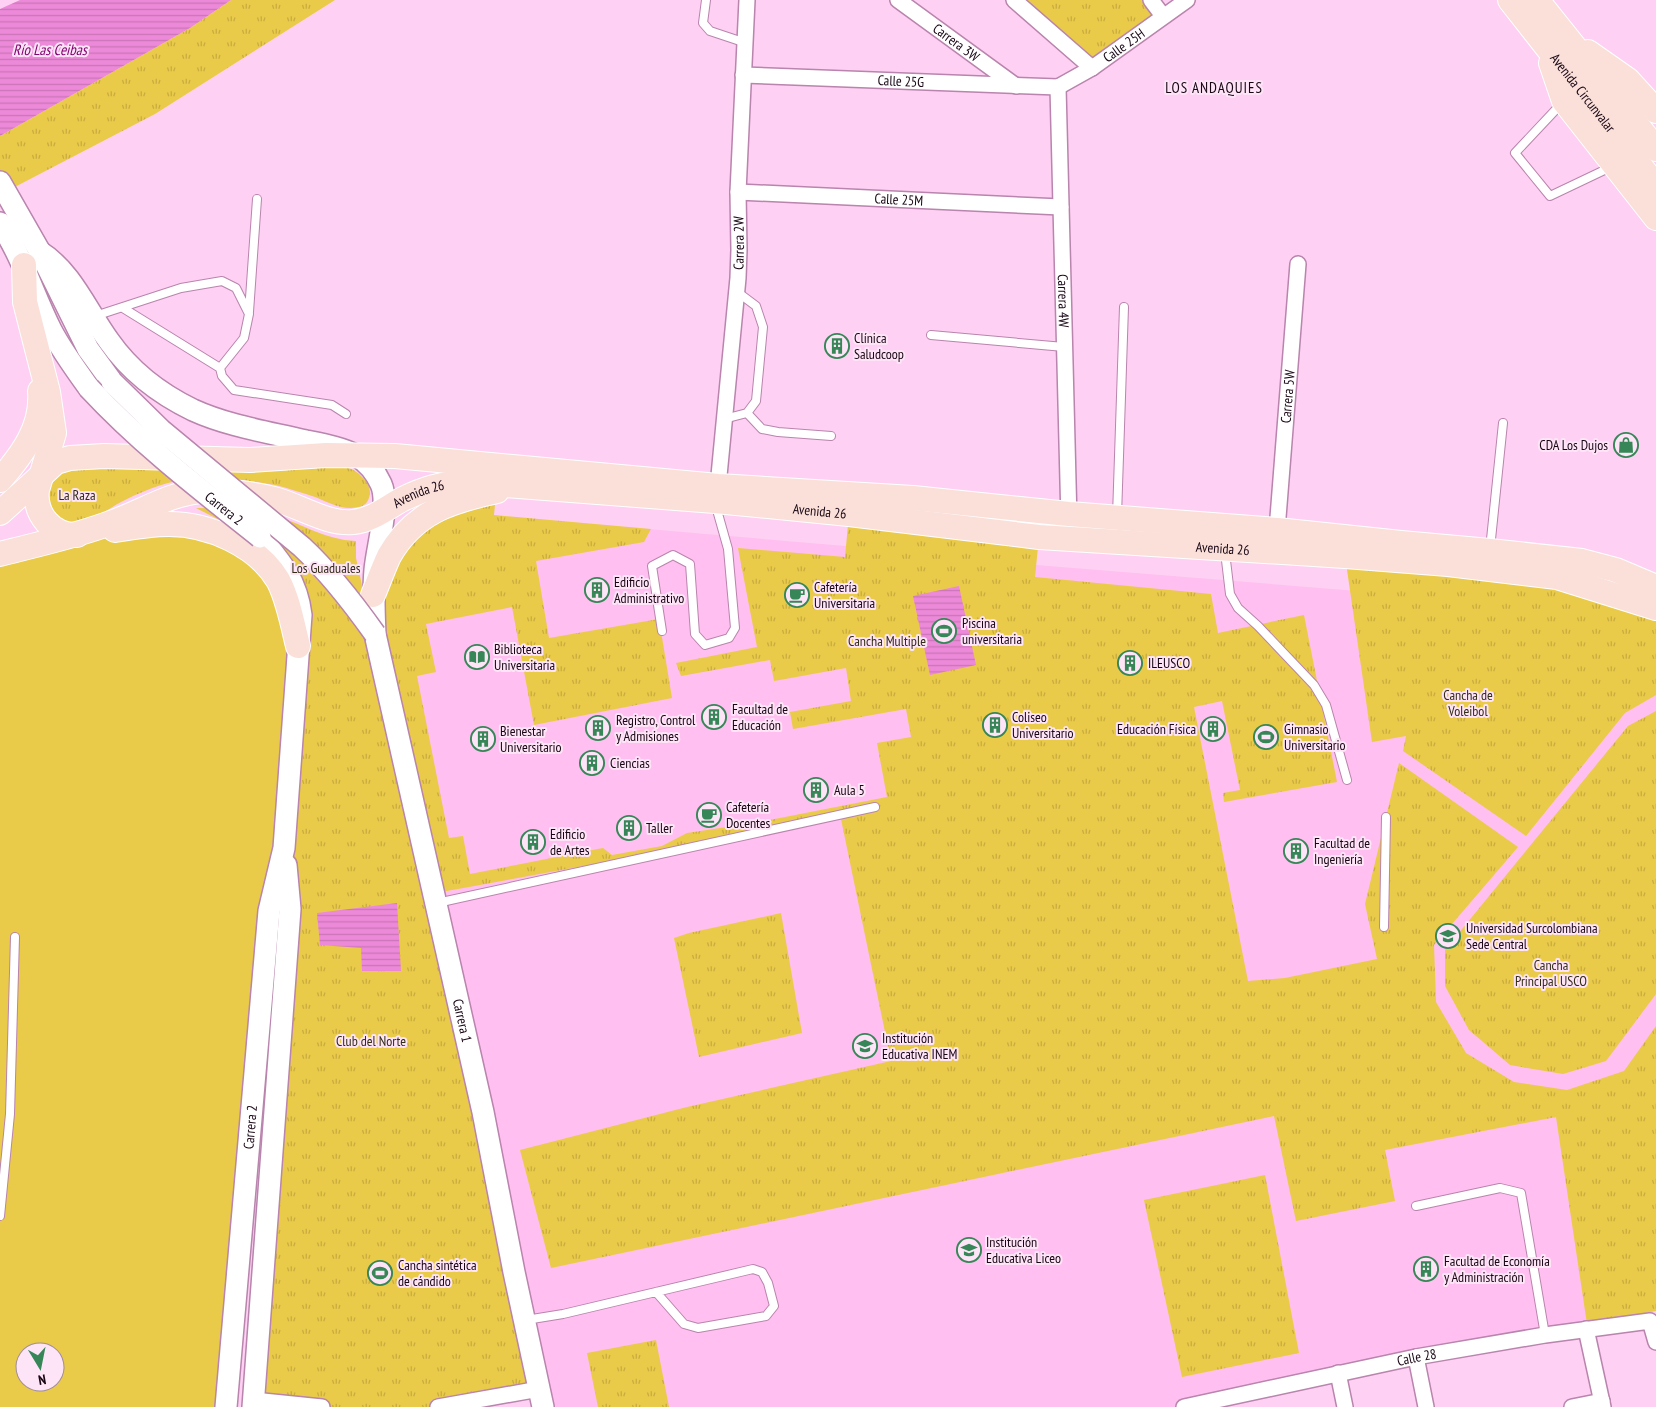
<svg xmlns="http://www.w3.org/2000/svg" width="1656" height="1407" font-family="'PT Sans Narrow',sans-serif">
<style>
.built{fill:#ffbff0}
.green{fill:#eaca49;fill-rule:evenodd}
.park{fill:url(#park-tufts)}
.water{fill:url(#water-rules)}
.lines{fill:none;stroke-linecap:round;stroke-linejoin:round}
.service-casing{stroke:#b984ad;stroke-width:10}
.minor-casing{stroke:#b984ad;stroke-width:18}
.secondary-casing{stroke:#b984ad;stroke-width:24}
.primary-casing{stroke:#fff;stroke-width:26}
.service{stroke:#fff;stroke-width:8}
.minor{stroke:#fff;stroke-width:15}
.secondary{stroke:#fff;stroke-width:21}
.primary{stroke:#fae0d9;stroke-width:24}
.secondary-bridge-casing{stroke:#b984ad;stroke-width:24;stroke-linecap:butt}
.secondary-bridge{stroke:#fff;stroke-width:21}
.labels{text-anchor:middle;stroke-width:4;stroke-linejoin:round;paint-order:stroke}
.street-label{font-size:14px;fill:#180614;stroke:#fde5f7}
.poi-label{font-size:14px;fill:#180614;stroke:#fde5f7;text-anchor:start}
.park-label{font-size:14px;fill:#322c16;stroke:#fde5f7}
.water-label{font-size:15px;font-style:italic;fill:#830574;stroke:#fde5f7}
.neighbourhood-label{font-size:15px;letter-spacing:1px;fill:#180614;stroke:#fde5f7}
</style>
<defs>
<pattern id="park-tufts" width="24" height="20" patternUnits="userSpaceOnUse" patternTransform="scale(1.25)"><rect width="24" height="20" fill="#eaca49"/><path d="M3 7l-1-3M5 7V3M7 7l1-3M15 17l-1-3M17 17v-4M19 17l1-3" fill="none" stroke="#c8ac3f"/></pattern>
<pattern id="water-rules" width="6" height="5" patternUnits="userSpaceOnUse" patternTransform="scale(1.25)"><rect width="6" height="5" fill="#ec89d8"/><path d="M0 2.5h6" fill="none" stroke="#ca75b8"/></pattern>
</defs>
<rect width="100%" height="100%" fill="#fed0f3"/>
<path class="built" d="M495,516L845,546L1036,565L1444,598L1656,639V1310L1328,1373L1180,1407H543L436,893L454,890L398,626Z"/>
<path class="green" d="M170,524L260,557L298,646L226,1407H0V563L138,526ZM25,1352H55V1382H25Z"/>
<path class="park" d="M231,0H335L155,114L9,190L0,175V136L190,28Z
M1017,0H1150L1163,16L1090,65Z
M320,464C328,465 338,465 346,467C357,470 371,482 370,494C369,499 367,504 362,506C345,512 330,503 315,497C302,493 288,488 275,485C255,481 211,476 191,479C168,481 148,489 127,499C109,507 93,524 72,522C49,520 46,495 52,477L61,472L75,468L128,469Z
M497,484L494,515L651,529L644,542L536,561L549,638L659,619L672,698L534,725L512,607L426,624L436,672L417,676L449,838L463,836L470,874L603,848L612,855L662,846L687,833L754,823L887,797L877,743L911,737L906,709L793,729L790,712L851,701L846,668L774,681L770,660L681,676L676,663L757,647L738,548L845,557L849,514L1039,537L1035,577L1211,594L1218,633L1304,615L1337,782L1224,802L1223,793L1240,790L1222,701L1194,707L1248,981L1285,978L1377,959L1365,904L1399,763L1518,847L1434,945L1436,1002L1466,1053L1514,1082L1567,1090L1624,1071L1656,1026V1311L1587,1324L1556,1117L1385,1150L1395,1201L1296,1221L1274,1116L551,1268L520,1150L687,1107L891,1061L841,819L436,893L538,1386L428,1407H324L254,1404L298,646L270,546L196,508C221,509 247,508 270,514C299,522 325,540 356,541V558L372,631L388,566L407,538Z
M1345,556L1656,603V695L1625,713L1526,836L1403,751L1406,736L1372,742Z
M1656,711V994L1606,1061L1563,1074L1510,1065L1469,1030L1445,986V950L1628,726Z
M781,913L802,1033L699,1057L674,938L689,933Z
M1265,1175L1299,1353L1182,1377L1144,1200Z
M656,1340L669,1407H598L587,1353Z"/>
<path class="water" d="M20,0H231L190,28L0,136V9Z
M959,586L976,665L930,675L913,596Z
M397,903L401,971H362L361,948L320,945L317,913Z"/>
<g class="lines">
<defs>
<path id="service" d="M706,0L703,23L710,31L746,43
M1562,103L1515,153L1550,196L1613,166
M123,308L220,368
M249,312L257,199
M95,316L181,288L222,281L236,288L249,314L244,338L220,368L222,376L234,390L332,405L346,414
M931,335L1064,347
M747,413L762,429L778,432L831,436
M724,419L747,413L756,401L763,327L756,306L736,291
M1117,516L1124,307
M1490,549L1503,423
M1225,552L1230,594L1238,608L1258,626L1314,685L1326,705L1347,780
M662,631L652,566L673,555L690,564L695,634L705,645L729,638L735,628L728,549L715,503
M437,903L875,807
M1384,927L1386,817
M1416,1206L1500,1188L1521,1193L1545,1335
M0,1216L10,1114L15,937
M526,1320L563,1314L753,1269L762,1272L768,1283L774,1306L766,1316L698,1328L684,1324L656,1292"/>
<g id="minor">
<path id="s1" d="M898,0L1016,86"/>
<path d="M1014,0L1092,68"/>
<path d="M1151,0L1163,16"/>
<path id="s2" d="M743,75L1058,87"/>
<path id="s3" d="M1058,87L1069,521"/>
<path id="s4" d="M1058,87L1092,68L1187,0"/>
<path id="s5" d="M738,192L1061,207"/>
<path id="s6" d="M718,486L738,278L739,250L738,192L747,0"/>
<path id="s7" d="M1277,530L1298,264"/>
<path d="M1586,1329L1603,1407"/>
<path d="M1416,1357L1426,1407"/>
<path d="M1338,1373L1345,1407"/>
<path d="M253,1400L322,1407"/>
<path d="M438,1407L539,1389"/>
<path id="s8" d="M1184,1407L1416,1357L1545,1335L1650,1321L1656,1342"/>
<path d="M1572,1407L1602,1401"/>
</g>
<g id="secondary">
<path d="M0,182L40,252L88,349L112,382"/>
<path d="M0,223C23,258 33,294 51,330C62,351 76,370 89,388"/>
<path id="s9" d="M40,252C72,272 87,311 109,341C130,371 160,394 193,410C228,426 268,432 306,441C321,444 344,448 357,456C367,462 376,473 381,484C390,504 377,547 375,570C373,592 374,613 375,634L483,1112L514,1272L543,1407"/>
<path id="s10" d="M226,1407L269,911L284,848L301,615C297,581 281,562 260,537"/>
<path d="M253,1407L290,909L286,865"/>
</g>
<g id="primary">
<path id="s11" d="M1510,0L1656,186"/>
<path d="M1537,0L1656,149"/>
<path d="M1588,52L1628,80L1656,111"/>
<path d="M1551,63L1564,101L1656,218"/>
<path d="M24,265L25,302L48,392L54,433L37,490C34,514 52,536 77,535"/>
<path d="M0,480C22,455 43,427 40,391"/>
<path d="M0,513L56,462L70,458L104,456L250,460L326,455L395,456L718,486L913,498L1069,514L1277,530L1401,543L1490,551L1582,561L1616,570L1656,587"/>
<path d="M115,530C133,527 151,524 169,524C209,524 257,545 278,580C288,598 293,626 298,646"/>
<path id="s12" d="M0,554C38,544 77,536 113,522C142,512 170,493 202,491C223,490 254,494 274,499C298,505 328,525 353,522C372,520 385,509 401,500C422,489 442,483 466,482L715,501L849,514L1039,537L1345,556L1448,564L1557,577L1656,608"/>
<path d="M373,595C378,583 383,569 389,556C414,512 451,501 497,491"/>
</g>
</defs>
<use href="#service" class="service-casing"/>
<use href="#minor" class="minor-casing"/>
<use href="#secondary" class="secondary-casing"/>
<use href="#primary" class="primary-casing"/>
<use href="#service" class="service"/>
<use href="#minor" class="minor"/>
<use href="#secondary" class="secondary"/>
<use href="#primary" class="primary"/>
<defs>
<g id="secondary-bridge">
<path d="M112,382L161,430L302,547C330,573 353,603 375,634"/>
<path id="s13" d="M89,388C141,444 201,490 260,537"/>
</g>
</defs>
<use href="#secondary-bridge" class="secondary-bridge-casing"/>
<use href="#secondary-bridge" class="secondary-bridge"/>
</g>
<defs>
<symbol id="building-ring" viewBox="-11 -11 22 22"><circle r="9.5" fill="#fde5f7" stroke="#368657" stroke-width="1.5"/><path d="M-4-6H4V6H1V3H-1V6H-4ZM-2.5-4.3h1.7v1.8h-1.7ZM.8-4.3h1.7v1.8H.8ZM-2.5-1h1.7V.8h-1.7ZM.8-1h1.7V.8H.8Z" fill="#368657"/></symbol>
<symbol id="shop-ring" viewBox="-11 -11 22 22"><circle r="9.5" fill="#fde5f7" stroke="#368657" stroke-width="1.5"/><path d="M-5-2.5h2.3a2.7 3.5 0 0 1 5.4 0H5L5.5 6h-11ZM-1.5-2.5h3a1.5 2.3 0 0 0-3 0Z" fill="#368657"/></symbol>
<symbol id="cafe-ring" viewBox="-11 -11 22 22"><circle r="9.5" fill="#fde5f7" stroke="#368657" stroke-width="1.5"/><path d="M-5.5-4.5H6V0H3Q3 3.5 0 3.5H-2.5Q-5.5 3.5-5.5 0ZM3-3.2v2h1.7v-2ZM-6 4.5H4V6H-6Z" fill="#368657"/></symbol>
<symbol id="stadium-ring" viewBox="-11 -11 22 22"><circle r="9.5" fill="#fde5f7" stroke="#368657" stroke-width="1.5"/><path d="M0-5a6.5 5 0 1 0 0 10a6.5 5 0 1 0 0-10ZM-3.5-1.8h7v3.6h-7Z" fill="#368657"/></symbol>
<symbol id="library-ring" viewBox="-11 -11 22 22"><circle r="9.5" fill="#fde5f7" stroke="#368657" stroke-width="1.5"/><path d="M-6-4Q-3-5.5-.7-3.5V5Q-3 3-6 4ZM6-4Q3-5.5 .7-3.5V5Q3 3 6 4Z" fill="#368657"/></symbol>
<symbol id="university-ring" viewBox="-11 -11 22 22"><circle r="9.5" fill="#fde5f7" stroke="#368657" stroke-width="1.5"/><path d="M0-5L7-2L0 1L-7-2ZM-4 1L0 2.5L4 1V4Q0 6-4 4Z" fill="#368657"/></symbol>
</defs>
<g fill-rule="evenodd">
<use href="#building-ring" x="823" y="332" width="28" height="28"/>
<use href="#shop-ring" x="1612" y="431" width="28" height="28"/>
<use href="#building-ring" x="583" y="576" width="28" height="28"/>
<use href="#cafe-ring" x="783" y="581" width="28" height="28"/>
<use href="#stadium-ring" x="930" y="617" width="28" height="28"/>
<use href="#library-ring" x="463" y="643" width="28" height="28"/>
<use href="#building-ring" x="1116" y="649" width="28" height="28"/>
<use href="#building-ring" x="700" y="703" width="28" height="28"/>
<use href="#building-ring" x="981" y="711" width="28" height="28"/>
<use href="#building-ring" x="584" y="714" width="28" height="28"/>
<use href="#building-ring" x="1199" y="715" width="28" height="28"/>
<use href="#stadium-ring" x="1252" y="723" width="28" height="28"/>
<use href="#building-ring" x="469" y="725" width="28" height="28"/>
<use href="#building-ring" x="578" y="749" width="28" height="28"/>
<use href="#building-ring" x="802" y="776" width="28" height="28"/>
<use href="#cafe-ring" x="695" y="801" width="28" height="28"/>
<use href="#building-ring" x="615" y="814" width="28" height="28"/>
<use href="#building-ring" x="519" y="828" width="28" height="28"/>
<use href="#building-ring" x="1282" y="837" width="28" height="28"/>
<use href="#university-ring" x="1434" y="922" width="28" height="28"/>
<use href="#university-ring" x="851" y="1032" width="28" height="28"/>
<use href="#university-ring" x="955" y="1236" width="28" height="28"/>
<use href="#building-ring" x="1412" y="1255" width="28" height="28"/>
<use href="#stadium-ring" x="366" y="1259" width="28" height="28"/>
</g>
<g class="labels">
<g class="street-label">
<text dy="5" stroke="none"><textPath href="#s1" startOffset="72">Carrera 3W</textPath></text>
<text dy="5" stroke="none"><textPath href="#s4" startOffset="78">Calle 25H</textPath></text>
<text dy="5" stroke="none"><textPath href="#s2" startOffset="158">Calle 25G</textPath></text>
<text dy="5" stroke="none"><textPath href="#s11" startOffset="118">Avenida Circunvalar</textPath></text>
<text dy="5" stroke="none"><textPath href="#s5" startOffset="161">Calle 25M</textPath></text>
<text dy="5" stroke="none"><textPath href="#s6" startOffset="244">Carrera 2W</textPath></text>
<text dy="5" stroke="none"><textPath href="#s3" startOffset="214">Carrera 4W</textPath></text>
<text dy="5" stroke="none"><textPath href="#s7" startOffset="134">Carrera 5W</textPath></text>
<text dy="5" stroke="none"><textPath href="#s12" startOffset="440">Avenida 26</textPath></text>
<text dy="5" stroke="none"><textPath href="#s13" startOffset="181">Carrera 2</textPath></text>
<text dy="5" stroke="none"><textPath href="#s12" startOffset="844">Avenida 26</textPath></text>
<text dy="5" stroke="none"><textPath href="#s12" startOffset="1249">Avenida 26</textPath></text>
<text dy="5" stroke="none"><textPath href="#s9" startOffset="979">Carrera 1</textPath></text>
<text dy="5" stroke="none"><textPath href="#s10" startOffset="281">Carrera 2</textPath></text>
<text dy="5" stroke="none"><textPath href="#s8" startOffset="238">Calle 28</textPath></text>
</g>
<g class="poi-label">
<text x="854" y="343">Clínica<tspan x="854" dy="16">Saludcoop</tspan></text>
<text x="1608" y="450" text-anchor="end">CDA Los Dujos</text>
<text x="614" y="587">Edificio<tspan x="614" dy="16">Administrativo</tspan></text>
<text x="814" y="592">Cafetería<tspan x="814" dy="16">Universitaria</tspan></text>
<text x="962" y="628">Piscina<tspan x="962" dy="16">universitaria</tspan></text>
<text x="494" y="654">Biblioteca<tspan x="494" dy="16">Universitaria</tspan></text>
<text x="1148" y="668">ILEUSCO</text>
<text x="732" y="714">Facultad de<tspan x="732" dy="16">Educación</tspan></text>
<text x="1012" y="722">Coliseo<tspan x="1012" dy="16">Universitario</tspan></text>
<text x="616" y="725">Registro, Control<tspan x="616" dy="16">y Admisiones</tspan></text>
<text x="1196" y="734" text-anchor="end">Educación Física</text>
<text x="1284" y="734">Gimnasio<tspan x="1284" dy="16">Universitario</tspan></text>
<text x="500" y="736">Bienestar<tspan x="500" dy="16">Universitario</tspan></text>
<text x="610" y="768">Ciencias</text>
<text x="834" y="795">Aula 5</text>
<text x="726" y="812">Cafetería<tspan x="726" dy="16">Docentes</tspan></text>
<text x="646" y="833">Taller</text>
<text x="550" y="839">Edificio<tspan x="550" dy="16">de Artes</tspan></text>
<text x="1314" y="848">Facultad de<tspan x="1314" dy="16">Ingeniería</tspan></text>
<text x="1466" y="933">Universidad Surcolombiana<tspan x="1466" dy="16">Sede Central</tspan></text>
<text x="882" y="1043">Institución<tspan x="882" dy="16">Educativa INEM</tspan></text>
<text x="986" y="1247">Institución<tspan x="986" dy="16">Educativa Liceo</tspan></text>
<text x="1444" y="1266">Facultad de Economía<tspan x="1444" dy="16">y Administración</tspan></text>
<text x="398" y="1270">Cancha sintética<tspan x="398" dy="16">de cándido</tspan></text>
</g>
<g class="park-label">
<text x="77" y="500">La Raza</text>
<text x="326" y="573">Los Guaduales</text>
<text x="887" y="646">Cancha Multiple</text>
<text x="1468" y="700">Cancha de<tspan x="1468" dy="16">Voleibol</tspan></text>
<text x="1551" y="970">Cancha<tspan x="1551" dy="16">Principal USCO</tspan></text>
<text x="371" y="1046">Club del Norte</text>
</g>
<g class="water-label">
<text x="50" y="55">Río Las Ceibas</text>
</g>
<g class="neighbourhood-label">
<text x="1214" y="93">LOS ANDAQUIES</text>
</g>
</g>
<g transform="translate(40 1367) rotate(170)"><circle r="24" fill="#fde5f7" stroke="#a18c9c"/>
<path d="M0-4L9 19L0 12L-9 19Z" fill="#368657"/>
<text y="-8" font-size="14" font-weight="bold" text-anchor="middle" fill="#180614">N</text>
</g>
</svg>
